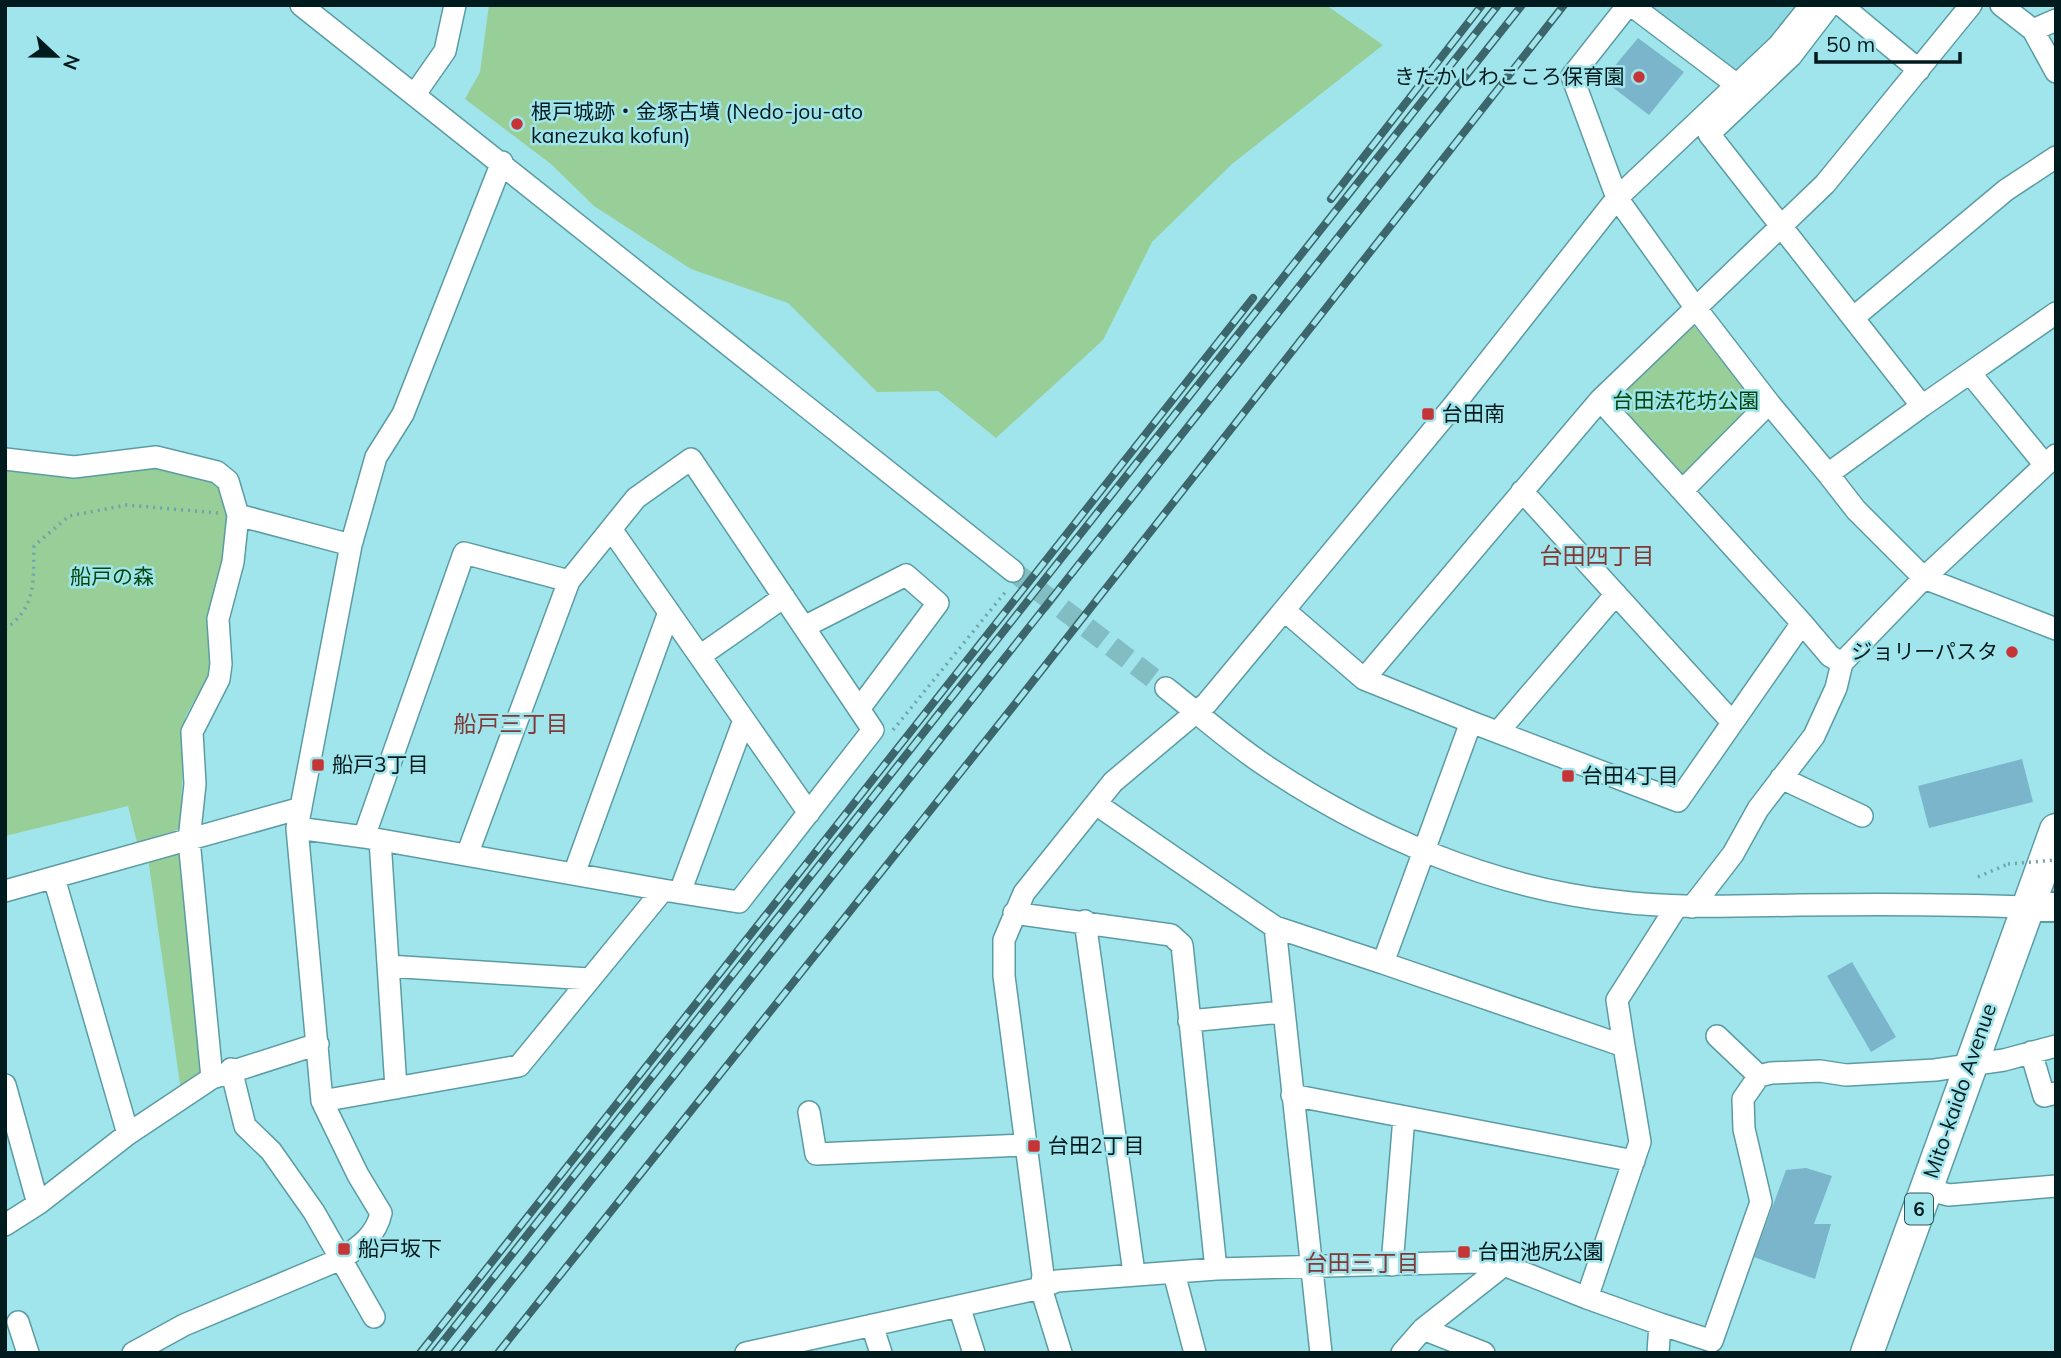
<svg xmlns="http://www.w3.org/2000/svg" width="2061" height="1358" font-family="Mulish,'Noto Sans JP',sans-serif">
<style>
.built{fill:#8cd9e2}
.green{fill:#98ce98}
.building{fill:#7bb5cb}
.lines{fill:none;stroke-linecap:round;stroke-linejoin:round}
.minor-tunnel{stroke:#81bdc3;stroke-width:21;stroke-dasharray:21 10;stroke-linecap:butt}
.minor-casing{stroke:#5b9ca4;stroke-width:24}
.major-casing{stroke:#5b9ca4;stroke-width:32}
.highway-casing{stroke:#5b9ca4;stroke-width:35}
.path{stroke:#6ea5aa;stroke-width:3.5;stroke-dasharray:2 5;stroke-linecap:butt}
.minor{stroke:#fff;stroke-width:21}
.major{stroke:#fff;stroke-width:28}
.highway{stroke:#fff;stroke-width:32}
.rail-casing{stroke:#3c666b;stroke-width:8}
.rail{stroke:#a1e5ec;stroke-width:5;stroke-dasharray:16;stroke-linecap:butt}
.path-bridge{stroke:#6ea5aa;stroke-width:3.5;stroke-dasharray:2 5;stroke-linecap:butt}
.poi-dot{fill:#c53538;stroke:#a1e5ec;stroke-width:2.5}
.labels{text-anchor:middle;stroke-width:5;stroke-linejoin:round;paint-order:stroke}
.shield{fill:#a1e5ec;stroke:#30585c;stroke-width:2}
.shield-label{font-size:19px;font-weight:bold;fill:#001b1e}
.poi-label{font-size:21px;fill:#001b1e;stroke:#a1e5ec;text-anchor:start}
.park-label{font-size:21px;fill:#03490e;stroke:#a1e5ec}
.street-label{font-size:21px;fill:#001b1e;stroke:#a1e5ec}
.neighbourhood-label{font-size:23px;fill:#813936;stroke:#a1e5ec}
</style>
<rect width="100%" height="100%" fill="#a1e5ec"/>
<path class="built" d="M1642,5H1799L1787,22L1731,74Z"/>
<path class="green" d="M489,5H1326L1383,45L1232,164L1152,242L1103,340L996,438L938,391L877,392L788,303L691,269L594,206L551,164L465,99L480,72Z
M1688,326L1695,327L1755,402L1754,409L1685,474H1677L1615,405V396Z
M155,463L208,475L224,487L234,517L214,666L185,717L180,829L137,843L128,806L5,836V464Z
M185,846L207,1075L181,1091L148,858Z"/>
<path class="building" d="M1638,38L1684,72L1649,115L1603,80Z
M2022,759L2033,802L1929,828L1918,786Z
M1852,962L1896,1037L1871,1052L1827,976Z
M1806,1168L1832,1176L1814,1224H1831L1815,1279L1754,1257L1786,1170Z"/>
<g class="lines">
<path class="minor-tunnel" d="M1013,571L1166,688"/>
<defs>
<path id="minor" d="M301,5L1013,571
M1628,5L1572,76L1617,198L1695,307L1769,403
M1631,5L1737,85
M1830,5L1791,56L1709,134L1853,318
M1841,5L1919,70
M2001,5L2033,30L2056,72
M2033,30L2056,20
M415,94L445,51L455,5
M1970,373L2045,465
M1922,406L2056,313
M5,459L74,467L156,457L217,472L228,481L238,515L351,545
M1828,474L1856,510L1924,578L2056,629
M1683,490L1769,403L1828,474L1922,406L1853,318L2006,190L2056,157
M1522,491L1732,722
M611,529L809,813
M1284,610L1364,679L1471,722
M1802,623L1830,656L1842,663
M804,627L906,575L938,603L859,709
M700,656L784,597
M1364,679L1600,400L1825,184L1971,5
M1166,688C1199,714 1231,743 1266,766C1369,835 1490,887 1614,901C1675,909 1737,906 1799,905C1875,904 1950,904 2026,907
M1498,732L1616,594
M1781,778L1862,816
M1096,804L1275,927L1383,963
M297,828L364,837L464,553L569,581L636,498L691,459L873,730L739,902L663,890L519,1066L322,1101
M364,837L663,890
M380,840L396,1088
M467,855L569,581
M574,874L669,612
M54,878L128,1134
M5,891L301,808
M680,892L744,720
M1692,907L1733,854L1758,809L1814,736L1836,688L1842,663L1924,578L2056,455
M1014,913L1171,935L1182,945L1216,1269
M1085,921L1134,1273
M1275,927L1321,1353
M388,966L589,979
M1189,1021L1283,1012
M1717,1036L1759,1076
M1624,1046L1617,1000L1677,906
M2031,1052L2044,1096L2056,1093
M231,1069L245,1126L271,1151L314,1212L374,1317
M212,1078L189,840L195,784L192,732L219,679L221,664L218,619L233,562L238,515
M5,1085L38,1204L5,1225
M1292,1095L1634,1161
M809,1112L816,1154L1024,1145
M1925,1189L1949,1195L2056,1186
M38,1204L128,1134L212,1078L318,1044
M1392,1265L1404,1117
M1174,1273L1195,1353
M1587,1298L1660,1324
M959,1306L974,1353
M18,1322L28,1353
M872,1325L881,1353
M1423,1329L1484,1353
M133,1353L184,1325L341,1259C359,1247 376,1236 381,1213L358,1175L322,1101L297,828L351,545L376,457L403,414L502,162
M746,1353L1041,1288L1043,1275L1004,976V940L1024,893L1113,782L1207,703L1454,405L1617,198L1778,46L1811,5
M1061,1353L1041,1288L1057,1281L1216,1269L1478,1262L1504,1265
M1402,1353L1423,1329L1504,1265L1587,1298L1640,1142L1624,1046L1383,963L1471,722L1678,801L1802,623L1600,400
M1658,1353L1660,1324L1712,1341L1761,1202L1744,1129L1743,1099L1759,1076L1771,1073L1820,1071L1846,1075L1935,1070L2004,1060L2056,1046"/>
<path id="major" d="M2026,907H2056"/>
<path id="highway" d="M1867,1353L2056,830"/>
</defs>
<use href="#minor" class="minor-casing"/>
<use href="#major" class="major-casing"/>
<use href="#highway" class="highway-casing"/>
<path class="path" d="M5,629C37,607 33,581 34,546L69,516L127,505L218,513
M893,730L1007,590
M1978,877L2008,864"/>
<use href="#minor" class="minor"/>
<use href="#major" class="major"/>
<use href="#highway" class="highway"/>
<defs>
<path id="rail" d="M1331,199L1482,5
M420,1353L1253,298
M434,1353L1498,5
M454,1353L1522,5
M498,1353L1019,699L1564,5"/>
</defs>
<use href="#rail" class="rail-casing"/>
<use href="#rail" class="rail"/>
<path class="path-bridge" d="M2008,864L2056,860"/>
</g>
<g class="poi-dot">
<circle cx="1639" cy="77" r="7"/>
<circle cx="517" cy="124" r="7"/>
<rect x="1421" y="407" width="14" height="14" rx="3.5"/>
<circle cx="2012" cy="652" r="7"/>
<rect x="311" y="758" width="14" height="14" rx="3.5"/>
<rect x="1561" y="769" width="14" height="14" rx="3.5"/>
<rect x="1027" y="1139" width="14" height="14" rx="3.5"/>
<rect x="337" y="1242" width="14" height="14" rx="3.5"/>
<rect x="1457" y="1245" width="14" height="14" rx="3.5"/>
</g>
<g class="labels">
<rect class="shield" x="1905" y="1193.5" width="28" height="31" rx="5"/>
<g class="shield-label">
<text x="1919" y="1216">6</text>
</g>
<g class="poi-label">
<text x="1625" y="84" text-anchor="end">きたかしわこころ保育園</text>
<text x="531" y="119">根戸城跡・金塚古墳 (Nedo-jou-ato<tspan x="531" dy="24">kanezuka kofun)</tspan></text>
<text x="1442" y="421">台田南</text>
<text x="1998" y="659" text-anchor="end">ジョリーパスタ</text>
<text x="332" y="772">船戸3丁目</text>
<text x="1582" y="783">台田4丁目</text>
<text x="1048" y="1153">台田2丁目</text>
<text x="358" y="1256">船戸坂下</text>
<text x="1478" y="1259">台田池尻公園</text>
</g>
<g class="park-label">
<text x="1686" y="408">台田法花坊公園</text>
<text x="112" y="584">船戸の森</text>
</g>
<g class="street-label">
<text transform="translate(1960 1091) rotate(-71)" y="7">Mito-kaido Avenue</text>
</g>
<g class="neighbourhood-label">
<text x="1597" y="564">台田四丁目</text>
<text x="511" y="732">船戸三丁目</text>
<text x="1362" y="1271">台田三丁目</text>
</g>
</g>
<rect width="2061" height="1358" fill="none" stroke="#001b1e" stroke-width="14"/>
<g transform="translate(56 56) rotate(112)" stroke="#a1e5ec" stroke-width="5" paint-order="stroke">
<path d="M0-5L12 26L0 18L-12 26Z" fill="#001b1e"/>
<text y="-10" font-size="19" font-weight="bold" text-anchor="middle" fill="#001b1e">N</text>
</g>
<path d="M1816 52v10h144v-10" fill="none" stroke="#001b1e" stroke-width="3.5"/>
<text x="1826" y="52" font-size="21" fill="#001b1e" stroke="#a1e5ec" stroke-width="5" paint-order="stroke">50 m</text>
</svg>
